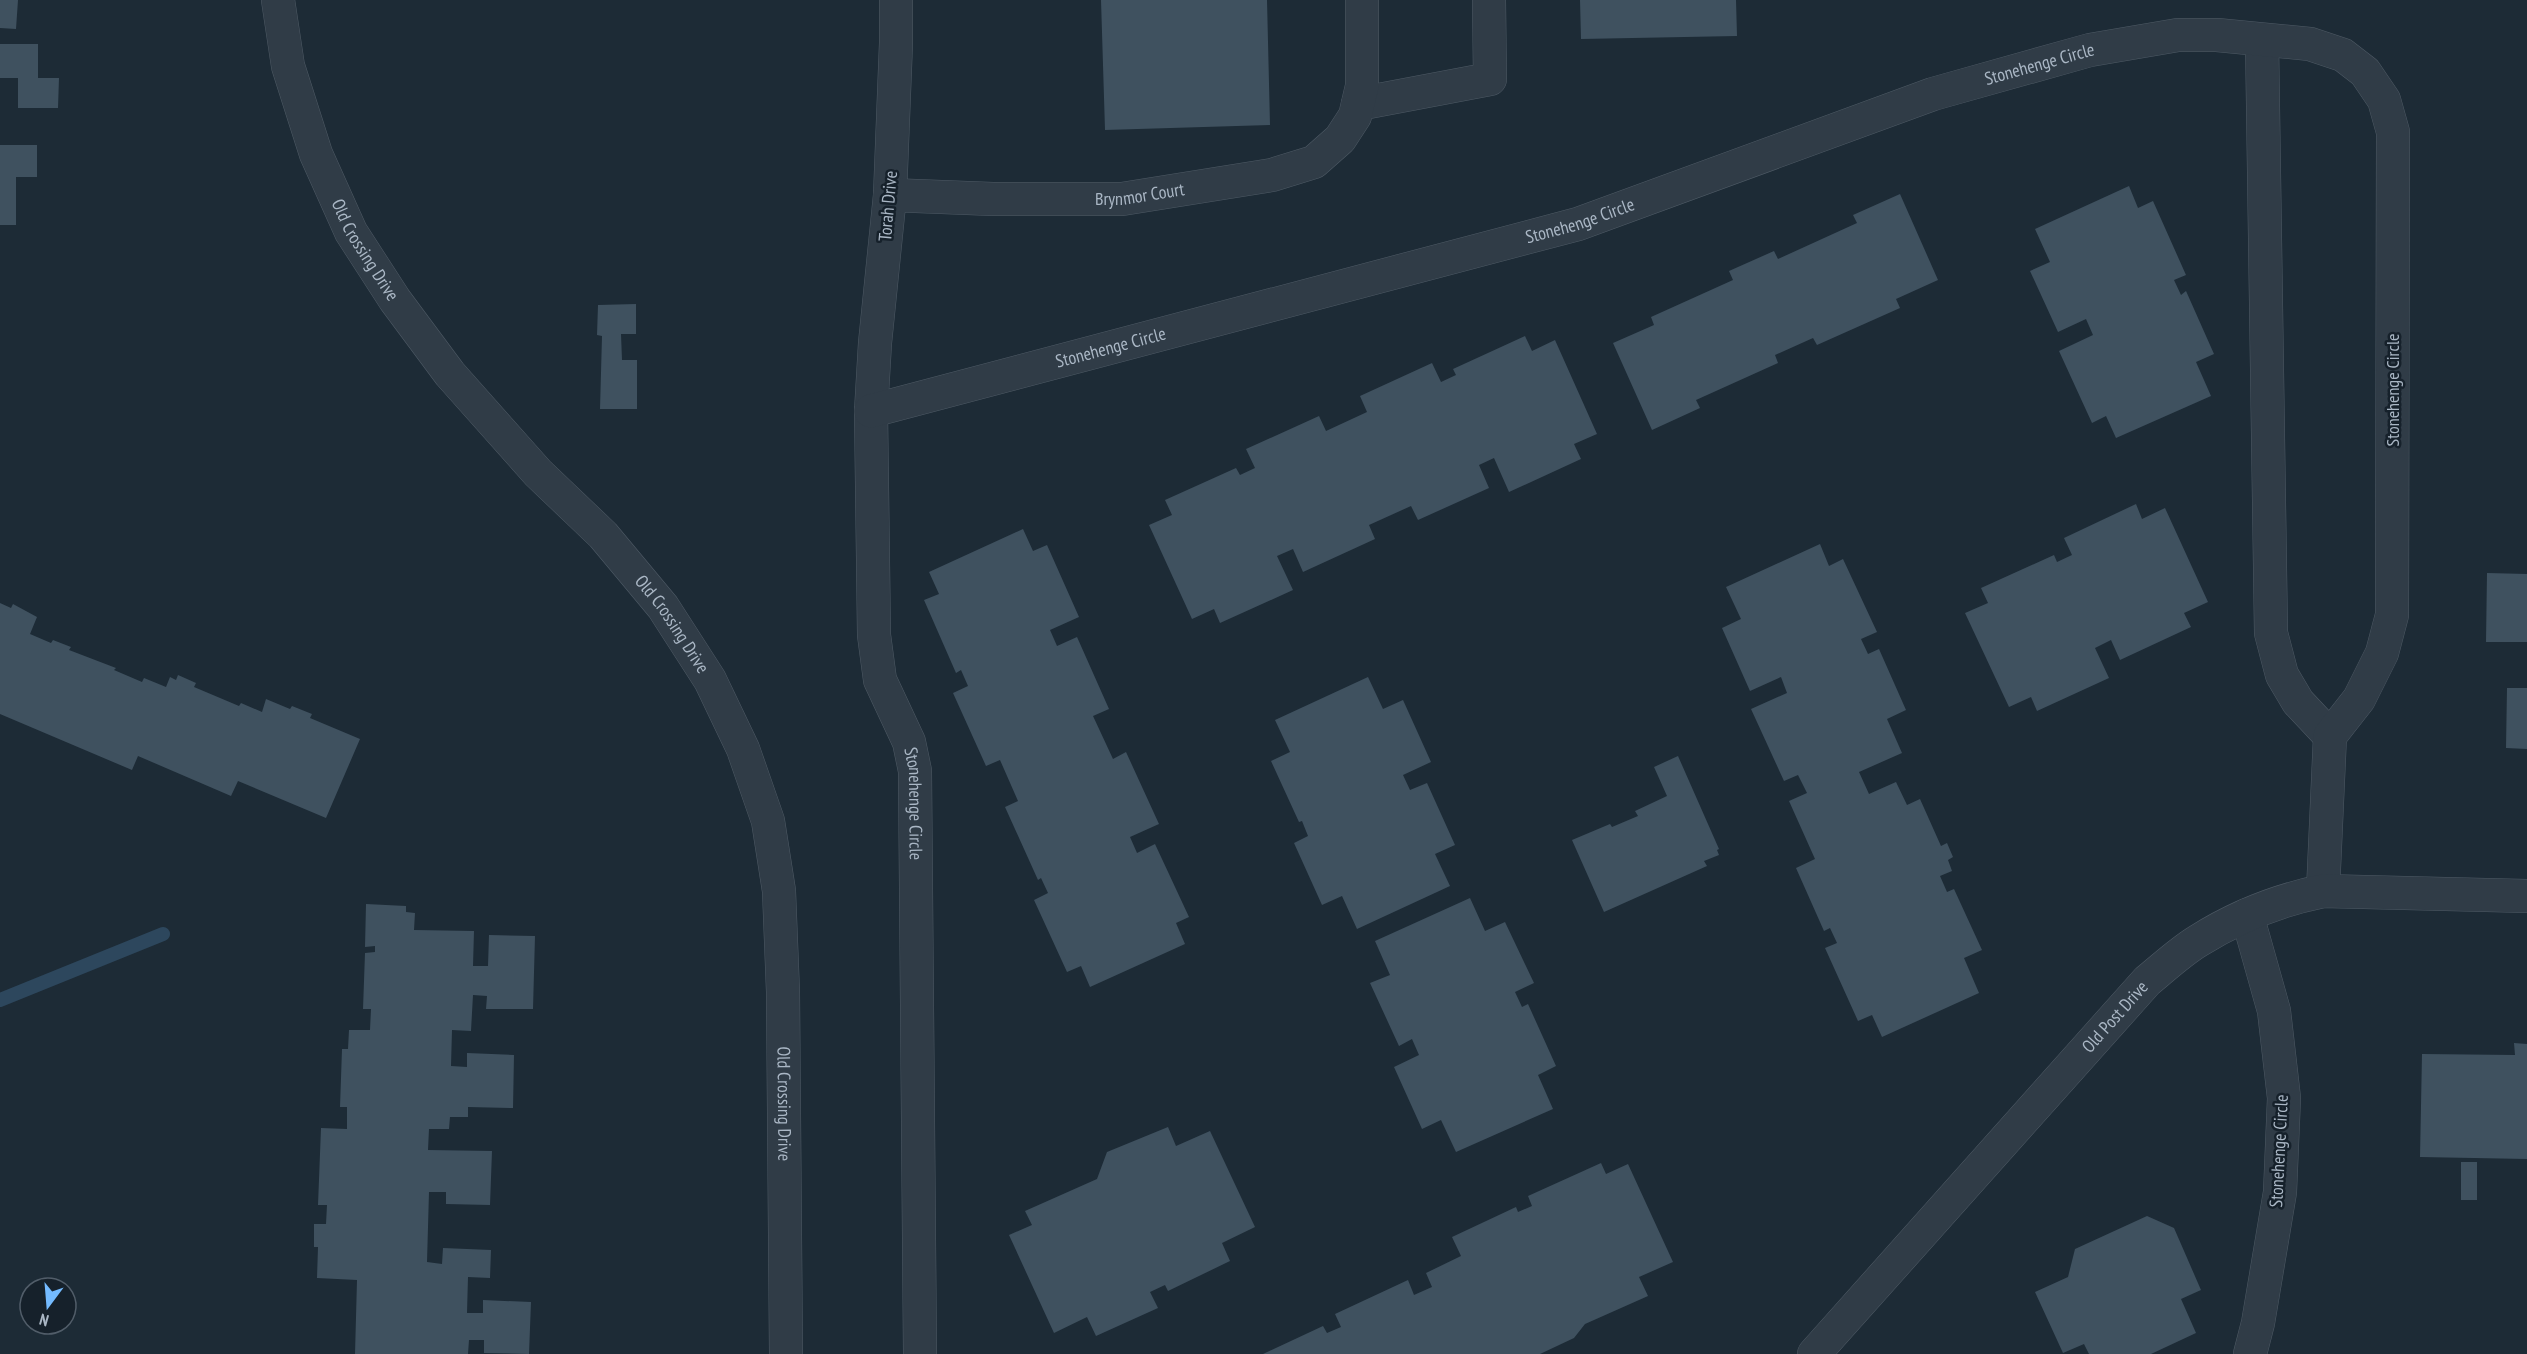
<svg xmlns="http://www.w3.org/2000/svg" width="2527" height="1354" font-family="'PT Sans Narrow',sans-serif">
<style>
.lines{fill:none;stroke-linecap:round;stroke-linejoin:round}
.stream{stroke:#2d475d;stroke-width:14}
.building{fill:#3f515f}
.minor-casing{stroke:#4e5a65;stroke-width:34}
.minor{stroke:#303c47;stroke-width:33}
.labels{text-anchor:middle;stroke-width:5;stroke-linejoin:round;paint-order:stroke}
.street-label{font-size:18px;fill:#aab7c5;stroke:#16212b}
</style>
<rect width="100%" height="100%" fill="#1d2b36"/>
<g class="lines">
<path class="stream" d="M0,1000L163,934"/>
</g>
<path class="building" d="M0,0H18L16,29L0,28Z
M1101,0H1267L1270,125L1105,130Z
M1580,0H1736L1737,36L1581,39Z
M0,44H38V78H59L58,108H18V78H0Z
M0,145H37V177H16V225H0Z
M2129,186L2138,208L2153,201L2186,275L2174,280L2181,295L2186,291L2214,354L2196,362L2211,396L2116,438L2106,416L2092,423L2059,351L2093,335L2086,319L2058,332L2030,271L2050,262L2035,229Z
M1900,194L1938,280L1896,299L1900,308L1817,345L1813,338L1775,355L1778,363L1696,400L1700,408L1652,430L1613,343L1654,325L1651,317L1733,280L1729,271L1774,251L1778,259L1857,223L1853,215Z
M636,304V334H621L622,360H637V409H600L602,336L597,335L598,305Z
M1525,336L1532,351L1555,340L1597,434L1574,444L1581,459L1509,492L1494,458L1479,465L1489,488L1418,520L1411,506L1369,525L1375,539L1303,572L1293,549L1277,556L1293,590L1220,623L1214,609L1192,619L1149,525L1172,515L1165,500L1236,468L1240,475L1255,468L1246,449L1319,416L1326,431L1367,412L1360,396L1432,363L1441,382L1456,375L1453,369Z
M2136,504L2142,519L2165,508L2208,602L2184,613L2191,627L2120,660L2111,640L2095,648L2109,678L2037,711L2031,697L2009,707L1965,613L1988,603L1981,588L2054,555L2057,562L2072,555L2064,538Z
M1023,529L1033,551L1047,545L1079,617L1050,630L1057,646L1077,637L1109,709L1093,716L1113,759L1126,752L1159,824L1130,837L1137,853L1155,844L1189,917L1176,923L1185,944L1090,987L1081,966L1067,972L1034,900L1048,893L1041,878L1038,880L1005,807L1018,801L1000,760L986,766L953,693L968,686L961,670L956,673L924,600L939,594L929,572Z
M1820,544L1829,566L1843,559L1877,632L1861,639L1868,654L1879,649L1906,710L1887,719L1902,753L1859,772L1869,794L1896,782L1907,805L1920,799L1941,846L1947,843L1953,857L1948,860L1952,871L1940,876L1947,892L1954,889L1982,950L1964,958L1979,993L1882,1037L1872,1015L1858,1021L1825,948L1837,943L1830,928L1824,931L1796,868L1815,859L1789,801L1807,793L1798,775L1784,781L1751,709L1787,693L1781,677L1750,691L1722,628L1741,619L1726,587Z
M2487,573L2527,574V642H2486Z
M0,603L11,608L13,604L37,617L30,634L51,643L53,640L71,647L69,650L116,668L114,670L142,682L144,678L166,687L170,677L176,680L178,675L196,683L194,687L239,706L241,703L262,712L266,699L290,709L292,706L312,714L310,718L360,739L326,818L238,781L231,796L138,756L132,770L0,714Z
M1368,677L1383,709L1403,700L1431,762L1403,775L1410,790L1427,783L1455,845L1435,854L1450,886L1357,929L1342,896L1322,905L1294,843L1308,836L1302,821L1299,822L1271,761L1290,752L1275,720Z
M2507,688H2527V749L2506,748Z
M1678,756L1719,849L1717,850L1719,855L1704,861L1707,866L1604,912L1572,840L1610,824L1612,827L1638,816L1635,811L1667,796L1654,767Z
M1470,898L1485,931L1505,922L1534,983L1515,992L1522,1007L1528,1004L1556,1066L1538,1075L1553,1109L1456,1152L1441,1120L1422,1129L1394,1067L1419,1055L1412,1039L1399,1046L1370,983L1390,975L1375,941Z
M366,904L406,906V912L415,913L414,930L474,931L473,966H488L489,935L535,936L533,1009H486L487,996L473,995L471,1031L452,1030L451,1066L467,1067V1053L514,1055L513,1108L468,1107V1117H450L449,1129H429L428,1150L492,1151L490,1205L446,1204V1192H429L427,1262L442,1264L443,1248L491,1250L490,1278L468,1277L467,1313H483V1300L531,1302L529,1354L484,1353V1340H469L468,1354H355L357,1280L317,1278L318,1247H314V1224H326L327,1205H318L321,1128L347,1129V1107H340L342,1049H348L349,1030H370L371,1009H363L365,953L375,952V946L365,947Z
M2514,1043L2527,1044V1159L2420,1157L2422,1054L2515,1055Z
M1168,1127L1176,1146L1210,1131L1255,1227L1222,1243L1230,1261L1168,1291L1165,1285L1150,1292L1158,1308L1096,1336L1087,1317L1054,1333L1009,1235L1032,1225L1025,1211L1097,1179L1107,1152Z
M2461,1162H2477V1200H2461Z
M1601,1163L1606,1174L1628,1164L1673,1262L1639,1277L1648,1296L1585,1324L1574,1338L1540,1354H1263L1323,1326L1327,1333L1341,1327L1335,1314L1408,1280L1414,1295L1432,1287L1426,1273L1461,1256L1452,1237L1516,1207L1518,1212L1532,1206L1528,1196Z
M2147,1216L2174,1228L2201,1290L2181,1299L2196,1333L2151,1354H2089L2084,1344L2063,1353L2035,1292L2068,1277L2075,1249Z"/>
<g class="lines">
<defs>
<g id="minor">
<path id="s1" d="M278,0L288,66L316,154L351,232L395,300L450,374L538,473L603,535L663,607L710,680L743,749L768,821L779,891L783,992L786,1354"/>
<path id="s2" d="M896,0V43L890,195L875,343L871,411L874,635L880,680L909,742L915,771L920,1354"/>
<path d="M2262,40L2271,633L2282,675L2298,702L2330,736"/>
<path d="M1358,104L1490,79L1489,0"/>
<path id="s3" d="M890,195L993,199H1122L1272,175L1314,162L1340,139L1355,116L1362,86V0"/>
<path id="s4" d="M871,411L1578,224L1933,94L2090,50L2178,35H2217L2310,44L2343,55L2365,72L2384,100L2393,132L2392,615L2382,653L2359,699L2330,736L2323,891"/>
<path d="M2247,915L2274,1011L2284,1098L2280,1192L2258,1323L2250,1354"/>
<path id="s5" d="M1814,1354L2147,981C2163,968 2180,952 2198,941C2236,917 2279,900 2323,891L2527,896"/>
</g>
</defs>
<use href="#minor" class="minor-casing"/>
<use href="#minor" class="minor"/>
</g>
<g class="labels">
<g class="street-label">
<text dy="6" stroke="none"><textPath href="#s4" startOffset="1220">Stonehenge Circle</textPath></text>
<text dy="6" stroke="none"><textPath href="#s3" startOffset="250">Brynmor Court</textPath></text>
<text transform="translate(888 206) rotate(-85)" y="6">Torah Drive</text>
<text dy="6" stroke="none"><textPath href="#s4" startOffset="734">Stonehenge Circle</textPath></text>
<text dy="6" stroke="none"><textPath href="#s1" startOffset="267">Old Crossing Drive</textPath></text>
<text dy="6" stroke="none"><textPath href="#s4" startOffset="248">Stonehenge Circle</textPath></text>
<text transform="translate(2393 390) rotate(-90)" y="6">Stonehenge Circle</text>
<text dy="6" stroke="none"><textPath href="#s1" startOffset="753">Old Crossing Drive</textPath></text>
<text dy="6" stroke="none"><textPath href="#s2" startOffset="812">Stonehenge Circle</textPath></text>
<text dy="6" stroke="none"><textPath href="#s5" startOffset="452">Old Post Drive</textPath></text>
<text dy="6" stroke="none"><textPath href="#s1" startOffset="1257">Old Crossing Drive</textPath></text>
<text transform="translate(2279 1151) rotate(-87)" y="6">Stonehenge Circle</text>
</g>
</g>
<g transform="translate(48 1306) rotate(196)"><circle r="28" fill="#16212b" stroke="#515d69" stroke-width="1.5"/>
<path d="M0-4.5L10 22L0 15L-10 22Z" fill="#74bbff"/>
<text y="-9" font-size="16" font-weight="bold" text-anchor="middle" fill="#aab7c5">N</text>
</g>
</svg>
